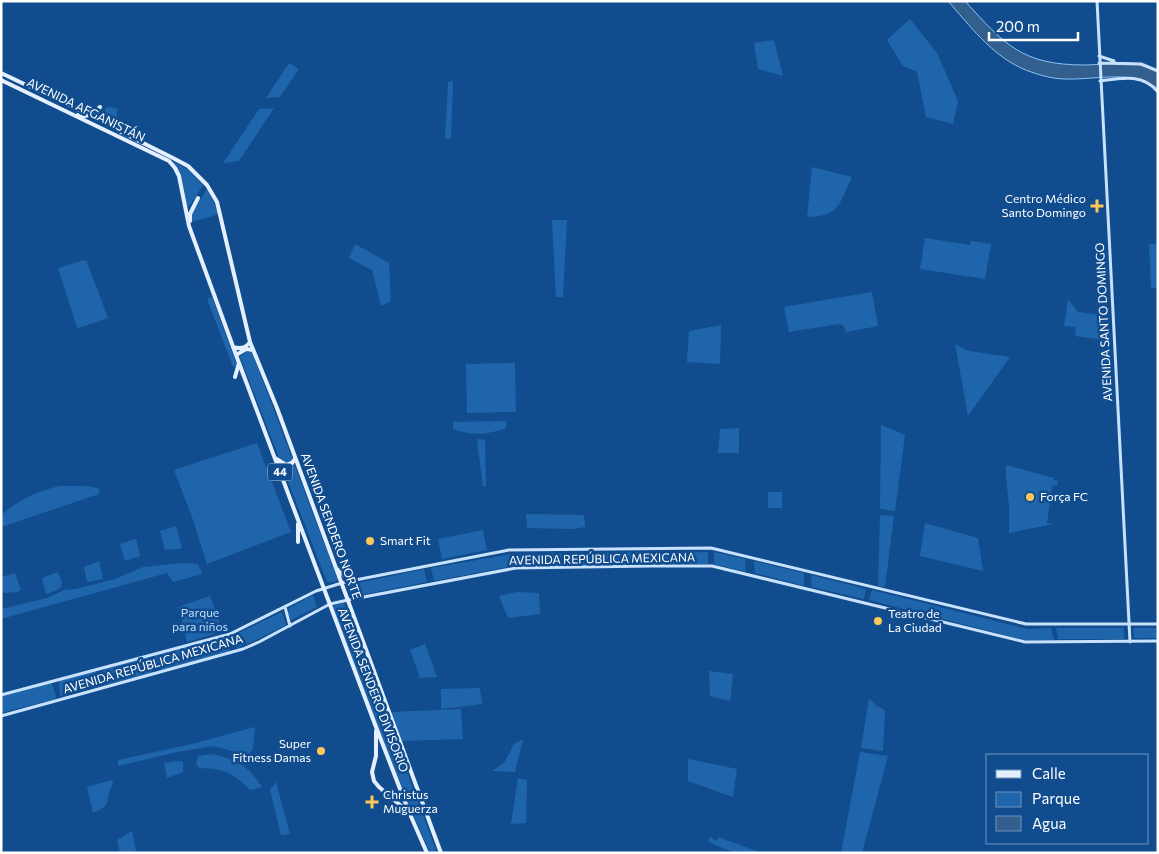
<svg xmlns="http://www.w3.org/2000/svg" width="1159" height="854" font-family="Commissioner,sans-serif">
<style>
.green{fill:#1f65ab}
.water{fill:#325f8e;stroke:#8ac2f6}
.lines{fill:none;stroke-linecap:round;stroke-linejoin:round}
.secondary{stroke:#c8e1fc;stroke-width:3}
.primary{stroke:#e4f0ff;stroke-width:4}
.poi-dot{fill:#ffc75a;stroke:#114d8e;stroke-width:2}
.labels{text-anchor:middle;stroke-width:5;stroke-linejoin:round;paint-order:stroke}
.shield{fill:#114d8e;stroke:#b8cadd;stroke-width:1}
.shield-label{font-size:11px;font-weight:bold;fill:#fff}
.street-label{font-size:12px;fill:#fff;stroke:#114d8e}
.poi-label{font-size:12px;fill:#fff;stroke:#114d8e;text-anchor:start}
.park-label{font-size:12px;fill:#c0dffd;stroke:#114d8e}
</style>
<rect width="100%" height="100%" fill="#114d8e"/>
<path class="green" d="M910,19L937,53L958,101L953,124L926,117L917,72L903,66L887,40Z
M774,40L783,76L758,69L754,43Z
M289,63L299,69L280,97L266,98Z
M453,81L451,139H445L448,82Z
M108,107L117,108V128L106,119L105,109Z
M274,108L239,161L223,163L259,109Z
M167,158L187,169L203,185L189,207L187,206C183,186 184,172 167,158Z
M812,167L852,177C839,204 840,216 807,217Z
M207,189L215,204L219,214L192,222L191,214Z
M552,220H567L563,297H556Z
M925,238L970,245L971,241L991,244L985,279L920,269Z
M355,244L389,263L391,301L381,306L372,270L349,258Z
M1149,244H1158V288H1151Z
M84,260L87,262L108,318L79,328L77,327L58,268Z
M872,292L878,326L846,332L843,325L838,324L789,332L784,307Z
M212,297L237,365L233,367L207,299Z
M1068,299L1078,312L1104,315L1102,328L1110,329L1111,341L1075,336L1076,327L1064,326Z
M721,325L720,364L687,362L689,331Z
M955,344L969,351L1010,357L968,416Z
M246,352H252L338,580L334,582H327L240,357Z
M515,363L516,412L467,413L466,364Z
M506,421V428C488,435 470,436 453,429V422Z
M881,425L905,435L895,511L880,509Z
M739,428V453H718L720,429Z
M478,439L485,440L486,486L483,487L477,440Z
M257,443L291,532L207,564L192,517L174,470Z
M1006,465L1054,478L1053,480L1058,481L1057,485L1052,486L1047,523L1054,524L1009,533V505L1006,477Z
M60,486H84L98,488L100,491L99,494L1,527V515C19,500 37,491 60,486Z
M768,492H782V508H768Z
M526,514L584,515L585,527L573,529L527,528Z
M880,515L894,516L885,587L878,586Z
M925,523L978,538L983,571L920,556Z
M176,526L182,548L180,549L165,550L160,531Z
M483,530L487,550L442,559L438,539Z
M136,539L140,556L125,561L120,544Z
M646,552V564L592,565L591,553Z
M708,552V564H653L651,553Z
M714,552L745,559L746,572L714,564Z
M567,553L568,566H518L517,554Z
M573,553H587L588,566H574Z
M511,554L512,566L434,581L431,568Z
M99,561L103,579L87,582L84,567Z
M754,561L804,573V586L755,573Z
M183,563L198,564L202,574L173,582L167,573L1,619V609L47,598L64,590L76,589L115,579L143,567Z
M424,569L427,582L356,596L352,591L354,584Z
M58,572L62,582L61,587L55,591L46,594L42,578Z
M15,573L21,590L17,592L4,593L1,587V577Z
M811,575L866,589L864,599L812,587Z
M872,590L1027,629L1051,628L1054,640H1024L869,600Z
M517,592L539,593L540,614L508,618L499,596Z
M313,595L317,607L291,620L288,613L289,608Z
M210,596L222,629L221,632L187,642L178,607Z
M344,603L437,853H430L396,776L333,606Z
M282,612L286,625L252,642L237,648L232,636Z
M1056,628H1124V639H1058Z
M1133,628H1158V638H1134Z
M225,636L227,637L230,649L229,651L162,670L157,668L154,658L157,655Z
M425,644L437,677L420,678L410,650Z
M146,657L150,659L153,669L151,673L105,685L102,683L103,671L105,669Z
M96,671L97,686L60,696L59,681Z
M709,671L733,674L730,701L710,696Z
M50,683L52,684L56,696L55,699L1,713V697Z
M480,688L482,704L441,709V689Z
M869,698L877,706L885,710L883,751L861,748Z
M461,709L463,739L401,741L391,712Z
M255,727L253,748L250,753L243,754L214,746L177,752L118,766V760L192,744Z
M523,739L515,772L492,771L504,763L514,744Z
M860,752L888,756L862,853H841Z
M211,754C238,760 246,764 262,787L250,790C231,772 226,769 199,768L196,764L198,756Z
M688,759L737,769L733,797L688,781Z
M178,761L183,762V772L167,778L164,763Z
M518,778L527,780L526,823L511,824Z
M112,780L113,784C103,800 115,804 93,813L87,787Z
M276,782L290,834L281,835L270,790Z
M132,831L136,851L120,853L117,840Z
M710,837L717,841L718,837L762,853H736L708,842Z"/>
<path class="water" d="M948,1H965C1005,45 1022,65 1085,65C1101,65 1117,62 1132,63C1140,64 1150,68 1158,71V92C1155,90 1153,86 1150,84C1129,71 1090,80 1066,79C1051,79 1035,74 1021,68C991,54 969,25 948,1Z"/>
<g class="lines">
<path class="secondary" d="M1097,1L1130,642
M1099,56L1114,61
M1099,63L1141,64L1158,71
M1100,81C1121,78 1143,73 1158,92
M353,580L350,590L353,595L357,598
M285,607L290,626
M1,695L230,634L316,591L345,582L509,550L711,548L1026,624H1158
M1,716L243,649L259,642L330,604L348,600L516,568L650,566H712L1025,642L1158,641"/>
<path class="primary" d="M1,73L79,110L94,116L108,123L121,132L173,158L188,166L207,185L217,202L250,342L277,408L441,853
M1,80L169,161L175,168L179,176L189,226L239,363L376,727L409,812L427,853
M78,115C88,118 93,114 100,107
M190,221V214L198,198
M233,347C239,349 246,348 250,342
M236,355L246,349L253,350
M235,377L239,363
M275,458L286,465L292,463L295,459
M298,524V542
M337,569L345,576L354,580
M376,731V756L372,772L374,781L379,787L407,811"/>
</g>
<g class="poi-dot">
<path d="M1094.5 198.5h5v5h5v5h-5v5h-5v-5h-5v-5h5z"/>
<circle cx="1030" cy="497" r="5"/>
<circle cx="370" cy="541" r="5"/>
<circle cx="878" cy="621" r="5"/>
<circle cx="321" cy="751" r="5"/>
<path d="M369.5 794.5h5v5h5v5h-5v5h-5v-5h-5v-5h5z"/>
</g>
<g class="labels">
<rect class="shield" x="267.5" y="463.5" width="25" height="17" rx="4"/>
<g class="shield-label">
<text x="280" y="476">44</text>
</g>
<g class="street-label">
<text transform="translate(86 110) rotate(26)" y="4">AVENIDA AFGANISTÁN</text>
<text transform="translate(1104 322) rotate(-93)" y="4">AVENIDA SANTO DOMINGO</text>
<text transform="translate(331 526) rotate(70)" y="4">AVENIDA SENDERO NORTE</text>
<text transform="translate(602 559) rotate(-1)" y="4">AVENIDA REPÚBLICA MEXICANA</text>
<text transform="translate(153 664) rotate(-16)" y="4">AVENIDA REPÚBLICA MEXICANA</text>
<text transform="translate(373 690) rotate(69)" y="4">AVENIDA SENDERO DIVISORIO</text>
</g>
<g class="poi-label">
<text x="1086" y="203" text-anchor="end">Centro Médico<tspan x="1086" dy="14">Santo Domingo</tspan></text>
<text x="1040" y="501">Força FC</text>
<text x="380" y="545">Smart Fit</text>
<text x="888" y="618">Teatro de<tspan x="888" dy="14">La Ciudad</tspan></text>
<text x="311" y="748" text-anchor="end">Super<tspan x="311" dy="14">Fitness Damas</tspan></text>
<text x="383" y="799">Christus<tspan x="383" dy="14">Muguerza</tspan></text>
</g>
<g class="park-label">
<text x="200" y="617">Parque<tspan x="200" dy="14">para niños</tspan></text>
</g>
</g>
<rect width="1159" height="854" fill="none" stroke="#ffffff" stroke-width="5"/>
<rect x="986" y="754" width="162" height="90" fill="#114d8e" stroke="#7094bb"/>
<rect x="996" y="770" width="25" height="8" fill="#e4f0ff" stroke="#7094bb"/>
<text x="1032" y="779" font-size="15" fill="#ffffff">Calle</text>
<rect x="996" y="792" width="25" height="15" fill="#1f65ab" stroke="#7094bb"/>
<text x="1032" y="804" font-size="15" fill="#ffffff">Parque</text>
<rect x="996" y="816" width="25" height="15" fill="#325f8e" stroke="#7094bb"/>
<text x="1032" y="829" font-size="15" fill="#ffffff">Agua</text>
<path d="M989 32v8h89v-8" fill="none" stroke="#ffffff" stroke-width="2.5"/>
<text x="996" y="32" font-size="15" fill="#ffffff" stroke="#114d8e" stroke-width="4" paint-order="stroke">200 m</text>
</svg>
